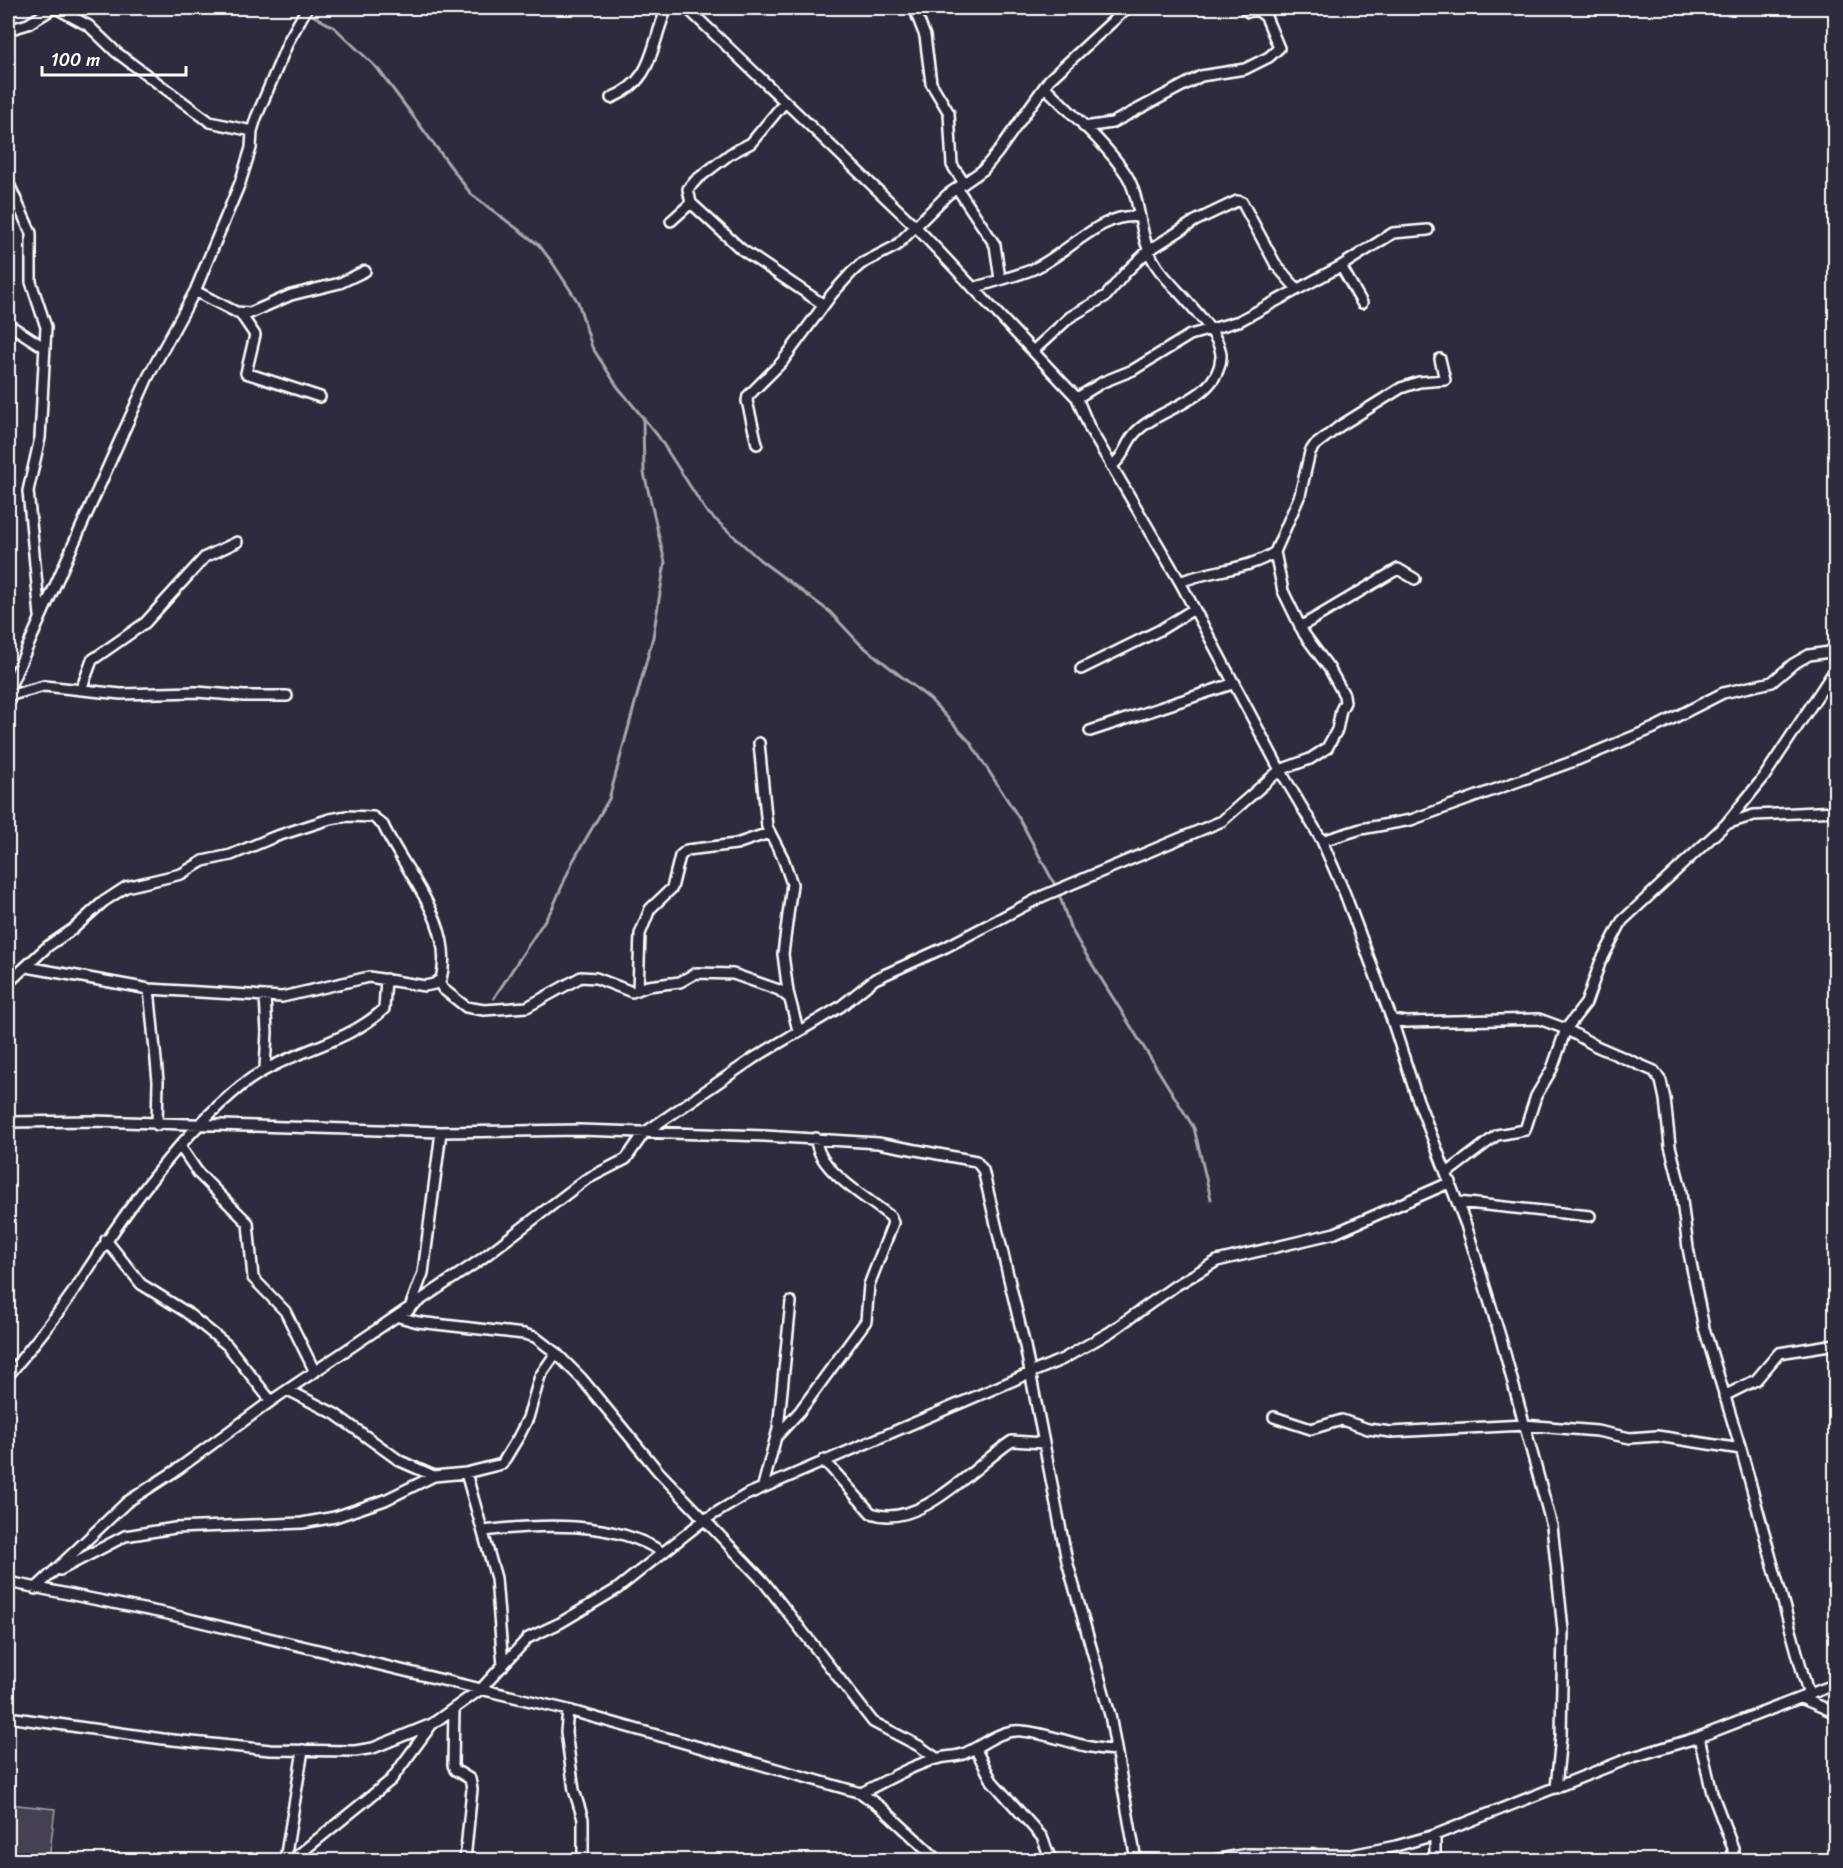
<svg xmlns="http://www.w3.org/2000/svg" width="1843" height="1868" font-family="Sriracha,sans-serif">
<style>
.green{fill:#464152;stroke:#a2a0a8;stroke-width:1.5}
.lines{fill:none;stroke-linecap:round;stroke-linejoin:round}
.stream{stroke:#a7a6ad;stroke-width:3}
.minor-casing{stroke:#fff;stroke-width:14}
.minor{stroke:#2f2a3d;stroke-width:9}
</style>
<rect width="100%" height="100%" fill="#2f2a3d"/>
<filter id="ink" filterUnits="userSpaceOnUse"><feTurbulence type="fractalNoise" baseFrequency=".0167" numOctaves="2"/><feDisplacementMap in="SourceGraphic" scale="12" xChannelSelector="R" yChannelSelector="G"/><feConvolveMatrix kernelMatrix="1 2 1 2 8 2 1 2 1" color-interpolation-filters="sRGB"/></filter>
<g filter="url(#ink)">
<path class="green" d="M8,1804L55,1809L49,1860H8Z"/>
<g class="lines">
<path class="stream" d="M312,15L335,28L378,69L471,194L539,245L552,262L578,302L592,347L617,386L658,436L706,511L760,560L830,612L860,644L930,699L970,742L1019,818L1055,885
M1060,897L1070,927L1082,948L1194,1128L1211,1199
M494,998L552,909L573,861L609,799L653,637L665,562L644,473L643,420"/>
<defs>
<path id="minor" d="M56,8L89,26L116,52L210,122L252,131
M687,8L916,227L1077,398L1090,429L1180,582L1280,770L1322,841L1345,894L1392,1020L1416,1095L1466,1225L1501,1339L1552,1526L1563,1630L1561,1736L1556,1788
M914,8L925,36L931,83L949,113L952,165L964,183
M8,30L28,24L54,8
M1045,87C1070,112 1107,145 1126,174C1143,201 1137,239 1158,268C1172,288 1222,331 1221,357C1218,401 1159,407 1135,433C1125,444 1124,458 1111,466
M611,98C655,80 650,46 667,8
M784,103L751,143L730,154L696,180L688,189L691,203L741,249L824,305
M1084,127L1112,123L1201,76L1245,69L1269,57L1279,48L1266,17L1257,10L1248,12L1244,8
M8,182L31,233V282L46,327L40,438L28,491L40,616
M957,188L995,245L1000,279
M671,221L691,203
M1341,266L1362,303
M973,288C992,282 1013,277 1031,270C1066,256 1100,212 1138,217
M195,291L236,312L250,313L291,295L340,283L365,271
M240,313L255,335L246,373L320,397
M8,324L45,348
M1033,351L1070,317L1106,296L1126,272L1148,251L1195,221L1237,201L1242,202L1276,265L1297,289
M1077,398L1103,382L1133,370L1190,335L1239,321L1252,314L1341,266L1393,233L1428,230
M757,444L747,401L748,396L782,362L832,294L852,272L861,264L896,246L947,195L983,170L998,152L1049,80L1127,8
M1180,582C1211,569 1247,571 1275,552
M1300,627L1398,569L1415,579
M1081,669L1160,630L1194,609
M81,690L92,660L145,623L205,557L237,542
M8,691L148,377L195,291L240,183L251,148L252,131L256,118L289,40L307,8
M8,696L44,686L121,694L197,692L244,696H287
M1090,731L1235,683
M759,743L767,827L783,858L792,884L783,954L788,992L798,1030
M1726,824L1754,815L1836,811
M1322,841L1361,829L1411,820L1577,760L1654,728L1723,693L1772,682L1793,664L1809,655L1836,651
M439,982L443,989L466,1007L484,1010L527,1007L581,977L596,978L632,992L648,986L680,982L696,973L733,974L779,990L789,998
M8,983L48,946L73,929L103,902L126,887L181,874L203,861L231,855L274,837L330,819L347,816L373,817L383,825C404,871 456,924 441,979L434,984L425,986L369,977L282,997L149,989L27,967
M149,989L158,1081L157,1125
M638,990L640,934L650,909L672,888L680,856L687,850L736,844L769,833
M265,996L267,1032L265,1068
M1392,1020L1407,1022L1539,1019L1566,1029L1596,1046L1654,1071L1661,1081L1665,1099L1670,1146L1680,1185L1688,1248L1704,1328L1741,1449L1809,1696
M8,1122L93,1121L441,1132L579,1130L765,1136L878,1143L976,1161L983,1170L1025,1346L1067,1561L1110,1715L1136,1860
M180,1146L199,1174L248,1223L253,1278L285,1311L315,1372
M1447,1173L1497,1135L1525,1130L1536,1096L1552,1069L1566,1029L1586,1003L1600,963L1622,921L1726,824L1764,777L1836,668
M1458,1202L1590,1216
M106,1240L141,1284L186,1312L227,1345L271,1401
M409,1310L423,1273L441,1132
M399,1317L418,1322L524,1334L535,1337L556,1353L582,1379L658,1471L764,1582L873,1722L919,1746L936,1758
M8,1376C35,1342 64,1308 87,1271C130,1205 180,1136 241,1086C284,1051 343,1047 384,1009L386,979
M288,1390L335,1414L400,1461L434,1476
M1724,1396L1756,1380L1779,1353L1836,1344
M1274,1417L1311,1429L1342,1420L1368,1429L1391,1432L1524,1425L1597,1431L1630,1438L1657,1436L1741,1449
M777,1436L800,1411L866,1321L869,1285L893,1223L891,1217C868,1198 816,1170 816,1138
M824,1460L871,1513C920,1531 976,1464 1012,1441L1044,1443
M466,1473L496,1578L503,1666
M763,1486L778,1429L791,1302
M484,1531C539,1524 613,1520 662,1552
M60,1570L125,1536L175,1528L302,1523L335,1517L385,1500L434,1476L466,1473L502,1464L519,1436L528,1418L540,1376L556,1353
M8,1582L168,1614L568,1710L861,1793L883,1809L938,1860
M35,1589L127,1502L178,1469L271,1401L480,1260L585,1180L626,1159L644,1133L754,1058L840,1007L875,979L946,947L1043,896L1222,821L1280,770L1310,759L1327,748L1337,730L1341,710L1345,702L1344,695L1329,668L1304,634L1283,591L1275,552L1300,495L1310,452L1314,446L1340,426L1401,388L1419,382L1445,380L1440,359
M1801,1698L1836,1713
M454,1708L453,1765L455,1770L470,1779L472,1789L465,1860
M568,1710L566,1732L574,1790L583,1819V1860
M8,1717L163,1739L270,1750L355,1751L373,1748L432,1724
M1699,1737L1712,1793L1733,1848V1860
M975,1748L992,1781L1042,1837L1051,1860
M861,1793C885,1782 909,1766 936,1759C945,1756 954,1757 963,1754C983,1746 999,1729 1022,1731C1055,1734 1080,1749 1116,1750
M285,1860L303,1750
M292,1860L391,1780L432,1724L481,1689L528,1638L560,1623L617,1589L704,1520L746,1495L1063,1359L1110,1332L1175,1286L1217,1261L1335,1233L1451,1182
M1214,1860L1248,1854L1351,1855L1396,1846L1435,1835L1630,1758L1699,1737L1836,1684
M1435,1860V1835"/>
</defs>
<use href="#minor" class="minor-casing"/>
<use href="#minor" class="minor"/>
</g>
</g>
<rect width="1843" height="1868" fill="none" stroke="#2f2a3d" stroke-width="30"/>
<rect x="15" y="15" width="1813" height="1838" fill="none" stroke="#fff" stroke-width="2" filter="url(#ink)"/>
<path d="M42 66v9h144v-9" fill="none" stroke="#ffffff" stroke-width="3"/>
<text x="51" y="66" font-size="18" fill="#ffffff" stroke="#2f2a3d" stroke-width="4.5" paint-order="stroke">100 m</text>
</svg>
